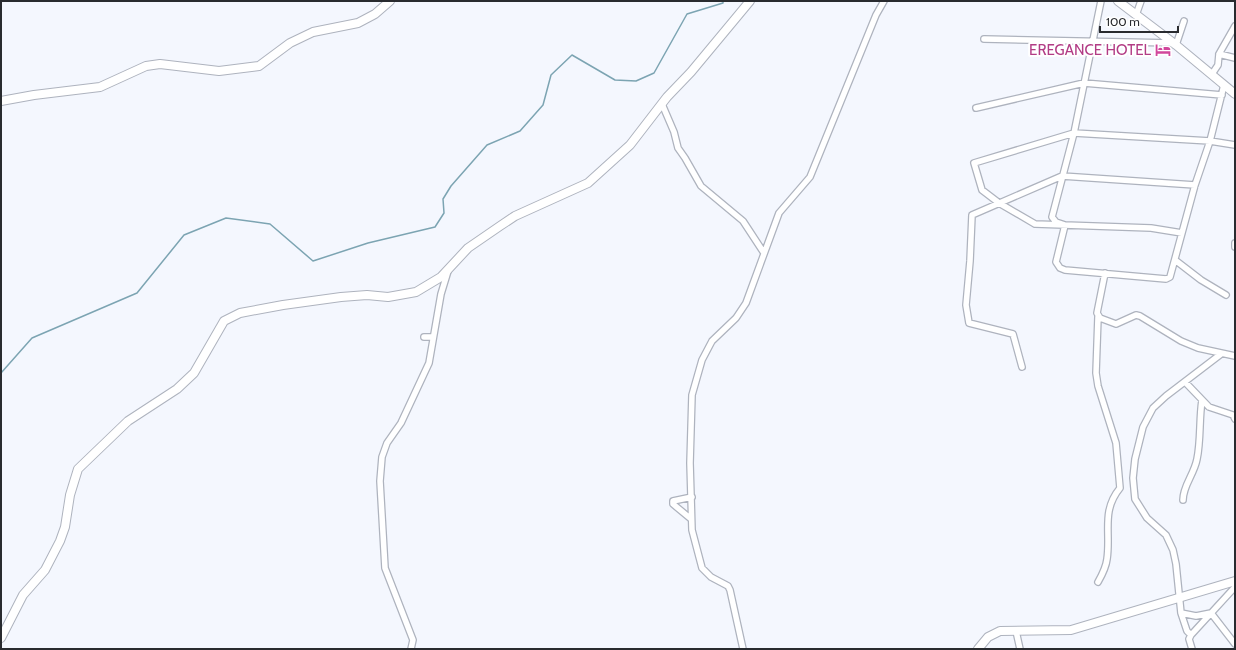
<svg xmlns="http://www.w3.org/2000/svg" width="1236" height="650" font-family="Cabin,sans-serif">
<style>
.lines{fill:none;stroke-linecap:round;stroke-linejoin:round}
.stream{stroke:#7ca4b2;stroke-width:1.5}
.street-casing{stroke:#aeb3be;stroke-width:8}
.secondary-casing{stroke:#aeb3be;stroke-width:10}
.primary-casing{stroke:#aeb3be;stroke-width:10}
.street{stroke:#fff;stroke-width:5.5}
.secondary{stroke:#fff;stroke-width:8}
.primary{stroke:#fff;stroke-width:8}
.labels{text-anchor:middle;stroke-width:4;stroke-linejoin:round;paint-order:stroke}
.hotel-label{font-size:15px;fill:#b23c85;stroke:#fff;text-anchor:end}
</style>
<rect width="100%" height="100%" fill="#f4f7fe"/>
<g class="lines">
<path class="stream" d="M1,373L32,338L137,293L184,235L226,218L270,224L313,261L368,243L435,227L444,213L443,199L451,186L487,145L520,131L543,105L551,75L572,55L615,80L636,81L654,73L687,14L723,3V1"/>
<defs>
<path id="street" d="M1101,1L1074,133L1052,217L1056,222L1065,225L1056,262L1060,268L1065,270L1166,279L1170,277L1195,185L1210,141L1224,85
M1136,15L1141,1
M984,39L1173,43
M1176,45L1184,21
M1219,54L1235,26
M1212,74L1218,65L1219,54L1235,58
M662,104L674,132L678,148L685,158L701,186L743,221L764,253
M976,108L1084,83L1222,95
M1182,233L1151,228L1035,224L999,203L982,190L974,163L1074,133L1210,141L1235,145
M1235,243V247
M1175,260L1201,280L1226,295
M1105,273L1097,313L1100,318L1116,324L1136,315L1140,316L1181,341L1198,348L1235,356
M1098,317L1096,373L1098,386L1116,443L1120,488C1101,511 1111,533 1107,559C1106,568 1102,575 1098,582
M424,337H433
M1221,354L1166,396L1153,408L1143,427L1135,459L1133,478L1135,499L1147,518L1166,535L1173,550L1176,564L1181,613L1196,616L1211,613L1235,644
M1022,367L1013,334L969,323L966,305L970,261L972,215L1062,176L1195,185
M1185,382L1209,407L1233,415L1235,419
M1183,500C1183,485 1194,475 1197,459C1201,440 1199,420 1202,400
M691,519L673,504V501L692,497
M1181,613L1187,631L1191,635
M1016,631L1020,649
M411,649L413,640L385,568L380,481L382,457L387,443L401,423L429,363L441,294L448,271
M743,649L730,590L728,586L711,577L702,568L692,530L690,463L692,395L702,360L712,341L736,318L746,303L779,213L810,177L876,15L884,1
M1192,649L1189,639L1191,635L1235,587"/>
<path id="secondary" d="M1,101L34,95L100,87L146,66L160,64L219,71L259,66L290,43L313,32L358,23L375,14L390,1
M1,638L23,595L45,570L60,541L65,527L70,495L78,469L128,421L177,389L194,373L224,321L240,313L283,305L341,297L367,295L388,297L416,292L441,277L468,248L500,226L515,216L588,183L630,145L667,97L691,72L750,1
M978,649L988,637L1000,631L1071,630L1235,581"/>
<path id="primary" d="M1118,1L1176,45L1235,94"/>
</defs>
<use href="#street" class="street-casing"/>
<use href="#secondary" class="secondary-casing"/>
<use href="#primary" class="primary-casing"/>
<use href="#street" class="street"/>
<use href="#secondary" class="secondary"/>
<use href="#primary" class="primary"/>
</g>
<defs>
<symbol id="hotel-bare" viewBox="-9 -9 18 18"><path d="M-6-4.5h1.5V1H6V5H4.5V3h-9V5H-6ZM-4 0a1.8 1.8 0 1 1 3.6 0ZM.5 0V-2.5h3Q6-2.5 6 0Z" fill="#d1479c" stroke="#fff" stroke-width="2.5" paint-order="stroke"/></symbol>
</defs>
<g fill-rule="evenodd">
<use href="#hotel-bare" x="1152" y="39" width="22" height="22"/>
</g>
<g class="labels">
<g class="hotel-label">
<text x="1151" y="55">EREGANCE HOTEL</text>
</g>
</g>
<rect width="1236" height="650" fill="none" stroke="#292b2f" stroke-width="4"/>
<path d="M1100 26v6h78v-6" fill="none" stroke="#292b2f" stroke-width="2"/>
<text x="1106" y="26" font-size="12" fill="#292b2f" stroke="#ffffff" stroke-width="3" paint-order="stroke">100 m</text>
</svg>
